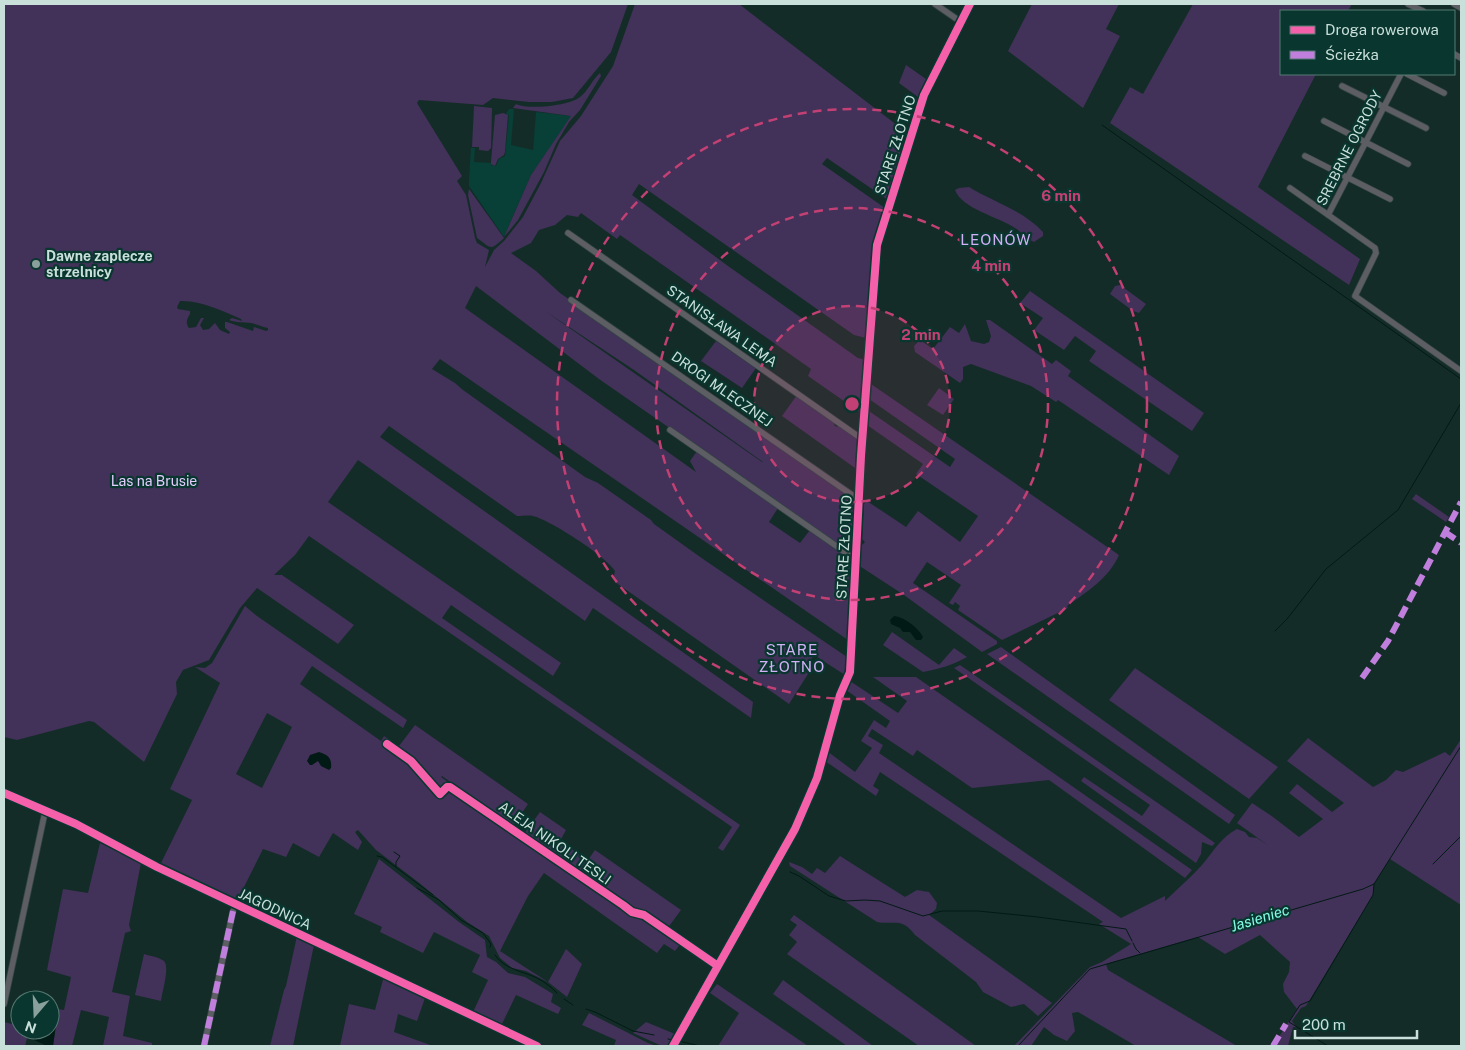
<svg xmlns="http://www.w3.org/2000/svg" width="1465" height="1050" font-family="'Public Sans',sans-serif">
<style>
.built{fill:#083f37}
.green{fill:#423158;fill-rule:evenodd}
.water{fill:#021a15}
.lines{fill:none;stroke-linecap:round;stroke-linejoin:round}
.stream{stroke:#021a15;stroke-width:1}
.minor-casing{stroke:#334643;stroke-width:7}
.minor{stroke:#5d5d64;stroke-width:5.5}
.quiet{stroke:#c07fdc;stroke-width:6;stroke-dasharray:12 6;stroke-linecap:butt}
.cycleway-casing{stroke:#09362f;stroke-width:11}
.cycleway{stroke:#f560ab;stroke-width:8}
.ring{fill:none;stroke:#c34074;stroke-width:2.5;stroke-dasharray:9 6}
.poi-dot{fill:#8aa09c;stroke:#09362f;stroke-width:2}
.labels{text-anchor:middle;stroke-width:4.5;stroke-linejoin:round;paint-order:stroke}
.street-label{font-size:14px;fill:#c9dfda;stroke:#09362f}
.poi-label{font-size:14px;font-weight:bold;fill:#c9dfda;stroke:#09362f;text-anchor:start}
.park-label{font-size:14px;fill:#e4cdfd;stroke:#09362f}
.neighbourhood-label{font-size:15px;letter-spacing:1px;fill:#d1b0f4;stroke:#09362f}
.water-label{font-size:15px;font-style:italic;fill:#84fbe4;stroke:#09362f}
.centre{fill:#c34074;stroke:#09362f;stroke-width:2.5}
.ring-label{font-size:15px;text-anchor:middle;font-weight:bold;fill:#c34074;stroke:#09362f;stroke-width:4.5;stroke-linejoin:round;paint-order:stroke}
</style>
<rect width="100%" height="100%" fill="#142c28"/>
<path class="built" d="M509,109H514L511,145L533,150L536,112L572,116L531,175L504,237L469,186V180L471,148H475L474,162L491,163V165L496,166L499,159L505,156L509,115L506,114L507,112Z"/>
<path class="green" d="M4,4H628L611,52L573,98L552,102H529L493,98L483,105L419,100L417,103L462,176L457,181L466,195L475,238L477,243L489,250L485,267L494,250L504,241L523,217L541,183L560,141L581,116L613,66L635,4H739L906,132L888,200L827,158L822,164L885,208L873,246L866,338L854,335L639,184L632,195L728,266L858,358L867,360L861,413L808,376L811,369L620,235L617,239L581,213L578,217L567,215L555,225L539,230L531,243L511,253L536,271L560,293L854,500L851,554L599,379L476,286L465,308L696,472L690,461L697,451L778,508L769,522L800,543L810,530L852,560L851,568L849,569L848,572L851,574V578L852,579L848,640L440,359L432,369L455,383L463,390L585,477L598,483L651,520L654,524L703,559L847,657L845,675L814,655L804,670L808,674L789,704L615,582L614,575L615,571C606,556 550,520 533,516C529,515 522,516 517,516L389,426L380,437L753,702L751,718L593,608L585,621L358,460L328,502L561,663L553,676L451,605L442,618L740,825L723,851L718,848L732,827L309,536L295,555L274,575H282L354,625L338,644L257,588L240,608L209,660L183,670L176,682L177,694L144,762L94,722L89,721L17,740L4,737ZM180,301C200,300 223,311 241,319L242,321L232,318L229,320C237,323 243,322 251,323C256,324 262,327 268,328V330L266,331L254,327L253,331L227,322H225V328L230,332L229,334L220,330L215,323L209,329L203,330L200,325L204,318H201L196,327L189,328C185,323 187,319 190,314V311L178,309L177,307ZM545,311L634,370L763,462H762Z
M1032,4H1119L1106,29L1120,36L1083,108L1008,51Z
M1193,4H1352L1348,11H1281V74H1316L1258,187L1360,259L1349,285L1110,123L1130,87L1143,94Z
M906,65L926,79L918,97L899,83Z
M600,73L601,76L580,110L569,122L556,144L544,172L518,220L504,237L531,175L571,116L513,108L516,104C528,110 569,106 580,97C588,91 592,80 600,73Z
M474,106L492,108V110L491,148L488,151L479,150V147H472Z
M503,113L508,115L505,152L504,155L498,159L495,166L491,164V162L495,115Z
M969,187C993,202 1023,210 1043,232V236L1034,242C1026,239 1022,232 1015,228C999,217 962,209 955,190L959,188Z
M469,189L504,238C490,251 492,249 477,238L468,195Z
M1120,285L1146,304L1139,313L1133,311L1110,294L1115,286Z
M1030,291L1204,413L1192,431L1089,361L1096,351L1075,336L1064,350L1034,330L1043,318L1020,303Z
M986,320H990L1052,364L1056,360L1071,371L1068,376L1179,456L1169,475L1058,400L1056,402L1031,386L971,364L963,367V379L960,383L915,352L914,346L918,342H923L933,349L950,327L959,333L965,324L971,341L984,344L989,342L991,336Z
M716,341L756,368L742,388L701,361Z
M871,384L1119,555C1109,578 1087,592 1067,606L1068,608L1002,640L958,610L960,606L955,602L953,605L949,603L961,585L927,562L913,583L997,641V644L982,652L904,595L858,565L862,545L865,542L862,539L864,504L867,501L906,527L918,511L960,542L978,516L916,474L923,464L867,425L869,411L950,467L955,459L869,399Z
M939,388L954,399L943,415L927,405Z
M797,395L835,423L834,425L837,427L838,425L857,439L855,468L782,416Z
M1416,494L1449,517L1446,522L1412,499Z
M245,606L257,616L407,720L403,728L312,666L300,684L381,741L384,736L399,746L415,725L528,804L513,826L442,776L441,777L634,916L642,917L681,943L675,951L664,944L657,953L544,873L528,896L500,951L548,982L566,949L582,964L567,997L548,982L526,971L512,968L500,958L489,936L467,922L418,882L376,850L358,830L355,832L362,842L358,850L333,833L319,857L293,843L286,857L263,849L237,901L161,863L192,800L170,789L220,683L195,667L205,668L212,663ZM267,713L292,727L262,788L236,774Z
M892,632L939,665L954,648L967,657C953,665 939,669 923,672L883,645Z
M1001,647L1235,815L1229,824L987,654Z
M960,665L1215,843L1212,846L1202,842L1201,854L1196,863L1081,781L1084,777L1142,816L1150,805L954,668Z
M1135,668L1278,767L1249,799L1109,700Z
M873,677H916L1192,870L1185,878L1049,780L972,788L917,750L913,756L872,729L868,736L883,745L879,753L1121,918L1165,896V901C1177,889 1190,878 1202,865C1214,851 1220,838 1237,829L1245,832L1249,837L1257,838L1269,846L1237,823L1252,803L1273,817L1299,837L1323,819L1289,793L1297,784L1332,812L1344,803L1287,761L1308,738L1373,787L1386,780L1396,770L1403,772L1445,752L1450,756L1461,739V905L1390,859L1374,884L1373,895L1306,1006L1301,1008L1292,1021L1296,1027H1293L1288,1046H1273L1297,1009L1284,992L1283,984L1289,972L1290,962L1260,935L1225,954L1198,937L1106,964L1108,970L1237,1046H1136L1078,1012L1072,1013L1075,1031L1067,1041L1054,1035L1044,1027L1031,1046H1014L1090,967L1102,962L1131,944L1099,924L1103,922L880,772L873,786L879,790L876,796L825,761L827,751L855,772L872,748L861,741L874,720L886,728L890,721L846,690L850,681L898,713L907,701Z
M540,812L566,830L560,841L588,860L595,850L681,910L667,929L638,908H630L524,834Z
M100,843L141,863L129,925L131,931L125,933L112,992L130,996L123,1036L152,1043V1045L157,1046H103L109,1017L81,1010L72,1046H53L57,1018L50,1017V1008L64,1010L71,977L47,970L63,889L88,893Z
M840,856L905,897L917,890L929,892L937,903L936,909L929,915L1052,1003L1038,1016L1024,1004L1011,1007L983,992L976,982L915,935C902,917 895,925 877,922L790,866L789,862L802,867L812,874L817,868L825,873Z
M379,859L459,922L485,940L487,957L496,962L508,973L525,977L553,994L551,1002L561,1008L558,1014L516,995L501,1026L473,1012L488,980L472,972L480,955L434,932L423,953L380,932L382,927L354,914Z
M794,915L976,1046H919L787,954L797,942L789,935L797,925L790,920Z
M297,936L314,945L293,1046H270L284,990L286,986Z
M144,954C150,956 159,957 164,961C170,967 162,992 161,1001L135,995Z
M384,976L425,998L417,1021L398,1014L394,1032L433,1046H340L349,1004L375,1010Z
M783,980L873,1046H847L773,994Z
M717,984L808,1046H718L739,1013L710,993Z
M589,1013L648,1043L657,1046H614L616,1040L582,1025Z
M4,1022L20,1026V1030H29L25,1046H4Z
M646,1022L675,1034L668,1046H662L633,1033Z"/>
<path class="water" d="M894,616C904,617 918,627 923,637L921,640H916L910,632H903L900,628L891,624L890,620Z
M319,752C328,755 332,758 331,768L329,770L321,766L318,761L312,765H310L307,761L310,755Z
M50,1017H57L53,1046H47L34,1040L37,1030H50Z"/>
<g class="lines">
<path class="stream" d="M1102,125L1461,379
M1275,631L1287,619L1326,569L1398,510L1461,403
M394,852L400,856L396,862V866
M377,856L382,857L433,895
M1433,864L1461,836
M790,872L799,876L829,896L846,901L865,900L880,901L923,916L942,911H978L1038,917L1126,929L1132,941
M417,888L439,900L461,920L483,933L491,944L490,947
M1133,943L1136,949L1140,953
M495,955C505,970 523,971 537,978C545,982 551,987 557,993
M564,999L573,1005
M586,1009L595,1012L633,1031L654,1035
M668,1039L673,1040
M679,1041L700,1046
M1018,1046L1090,969L1363,889L1374,884L1461,746
M1328,1046L1289,1022L1300,1005L1310,1001L1373,895L1374,884"/>
<defs>
<path id="minor" d="M935,4L961,22
M1408,4L1423,11
M1454,4L1461,8
M1454,54L1461,58
M1407,74L1444,93
M1342,86L1426,128
M1324,121L1408,164
M1305,156L1390,199
M1290,188L1375,248L1376,253L1355,296L1461,371
M1328,215L1401,74
M568,233L862,439
M571,300L852,495L859,497
M670,430L852,557H856
M387,744L411,761L440,794L447,787H450L623,905L632,912L644,915L718,966
M4,793L76,824L157,867L537,1046
M4,1004L45,812
M204,1046L233,911
M673,1046L795,829L817,778L840,695L850,672L861,456L877,245L924,95L970,4"/>
</defs>
<use href="#minor" class="minor-casing"/>
<use href="#minor" class="minor"/>
<path class="quiet" d="M1445,532L1461,543
M1362,678L1388,641L1461,502
M204,1046L233,911
M1273,1046L1286,1024"/>
<defs>
<path id="cycleway" d="M387,744L411,761L440,794L447,787H450L623,905L632,912L644,915L718,966
M4,793L76,824L157,867L537,1046
M673,1046L795,829L817,778L840,695L850,672L861,456L877,245L924,95L970,4"/>
</defs>
<use href="#cycleway" class="cycleway-casing"/>
<use href="#cycleway" class="cycleway"/>
</g>
<circle cx="852" cy="404" r="98" fill="#c34074" fill-opacity=".12"/>
<g class="ring">
<circle cx="852" cy="404" r="98"/>
<circle cx="852" cy="404" r="196"/>
<circle cx="852" cy="404" r="295"/>
</g>
<circle class="poi-dot" cx="36" cy="264" r="5"/>
<g class="labels">
<g class="street-label">
<text transform="translate(895 145) rotate(-72)" y="5">STARE ZŁOTNO</text>
<text transform="translate(1349 148) rotate(-63)" y="5">SREBRNE OGRODY</text>
<text transform="translate(722 326) rotate(35)" y="5">STANISŁAWA LEMA</text>
<text transform="translate(722 389) rotate(35)" y="5">DROGI MLECZNEJ</text>
<text transform="translate(844 547) rotate(-87)" y="5">STARE ZŁOTNO</text>
<text transform="translate(555 843) rotate(35)" y="5">ALEJA NIKOLI TESLI</text>
<text transform="translate(275 909) rotate(25)" y="5">JAGODNICA</text>
</g>
<g class="poi-label">
<text x="46" y="261">Dawne zaplecze<tspan x="46" dy="16">strzelnicy</tspan></text>
</g>
<g class="park-label">
<text x="154" y="486">Las na Brusie</text>
</g>
<g class="neighbourhood-label">
<text x="996" y="245">LEONÓW</text>
<text x="792" y="655">STARE<tspan x="792" dy="17">ZŁOTNO</tspan></text>
</g>
<g class="water-label">
<text transform="translate(1260 918) rotate(-17)" y="5">Jasieniec</text>
</g>
</g>
<circle cx="852" cy="404" r="8" class="centre"/>
<g class="ring-label">
<text x="1061" y="201">6 min</text>
<text x="991" y="271">4 min</text>
<text x="921" y="340">2 min</text>
</g>
<rect width="1465" height="1050" fill="none" stroke="#c9dfda" stroke-width="10"/>
<rect x="1280" y="10" width="175" height="65" fill="#09362f" stroke="#567a73"/>
<rect x="1290" y="26" width="25" height="8" fill="#f560ab" stroke="#567a73"/>
<text x="1325" y="35" font-size="15" fill="#c9dfda">Droga rowerowa</text>
<rect x="1290" y="51" width="25" height="8" fill="#c07fdc" stroke="#567a73"/>
<text x="1325" y="60" font-size="15" fill="#c9dfda">Ścieżka</text>
<g transform="translate(35 1015) rotate(199)"><circle r="24" fill="#09362f" stroke="#567a73"/>
<path d="M0-4L9 19L0 12L-9 19Z" fill="#8aa09c"/>
<text y="-8" font-size="14" font-weight="bold" text-anchor="middle" fill="#c9dfda">N</text>
</g>
<path d="M1295 1030v8h122v-8" fill="none" stroke="#c9dfda" stroke-width="2.5"/>
<text x="1302" y="1030" font-size="15" fill="#c9dfda" stroke="#09362f" stroke-width="4" paint-order="stroke">200 m</text>
</svg>
